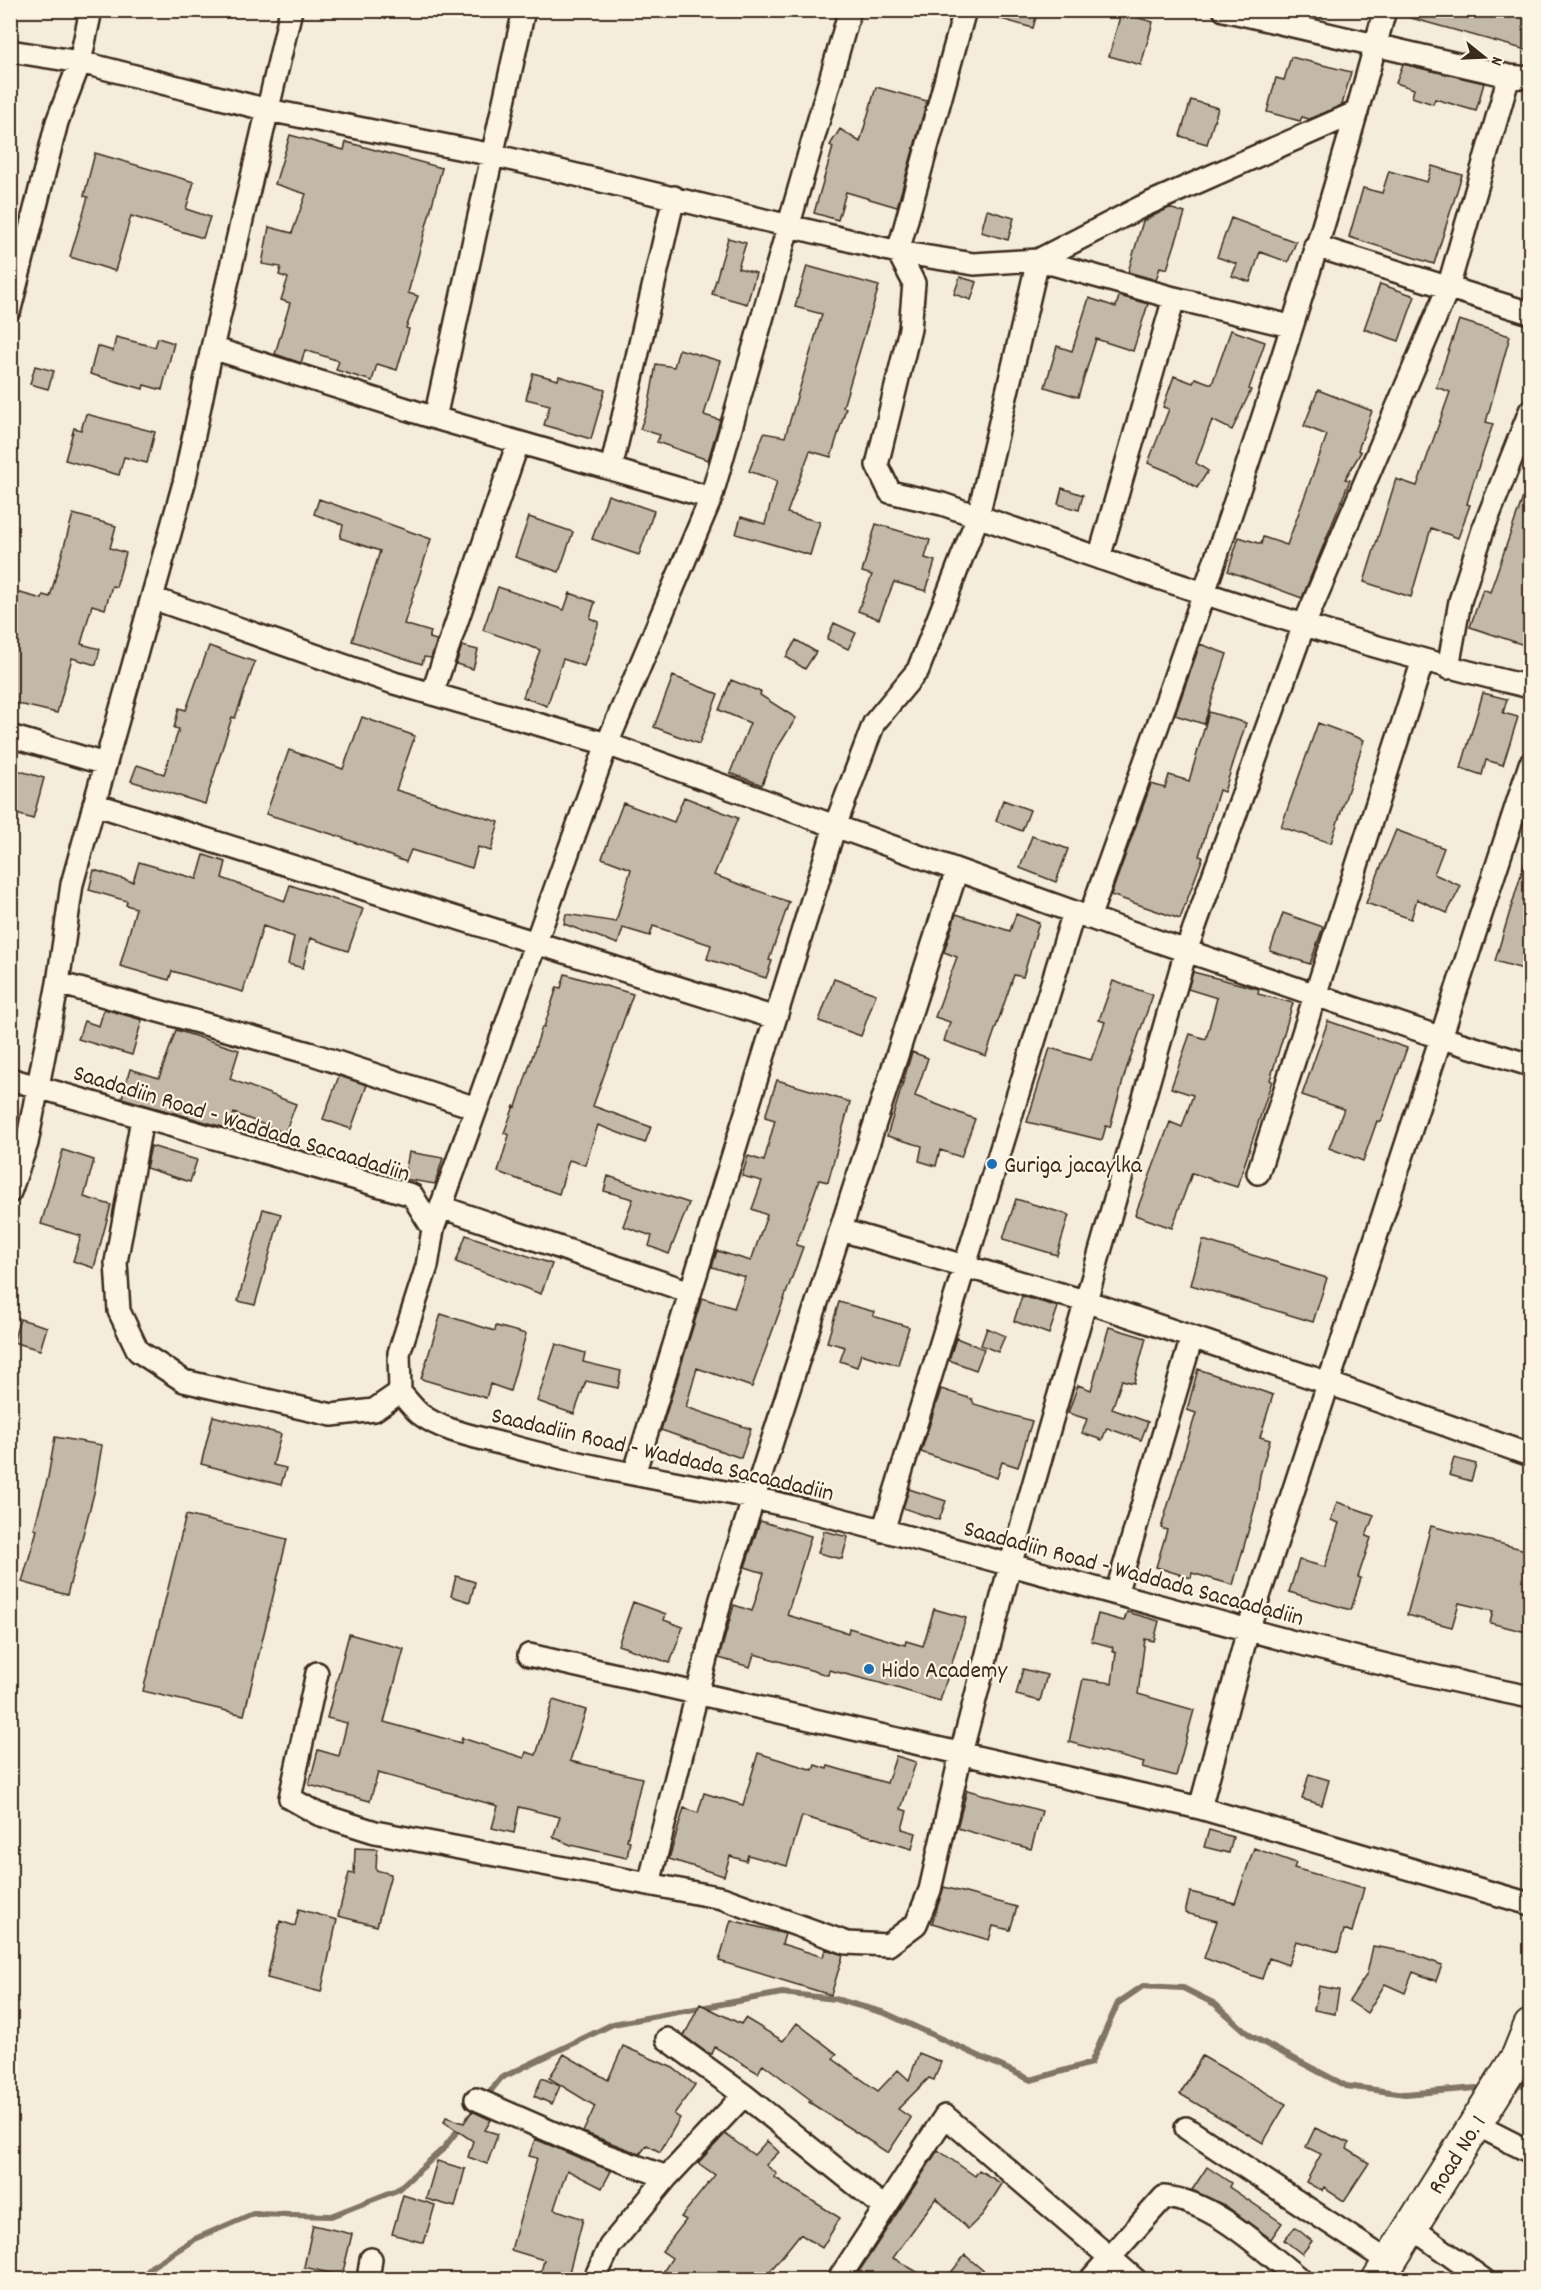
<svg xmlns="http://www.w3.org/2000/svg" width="1541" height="2290" font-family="Dekko,sans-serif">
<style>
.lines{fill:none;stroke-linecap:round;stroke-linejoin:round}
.stream{stroke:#817466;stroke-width:6}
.building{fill:#c3b9aa;stroke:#3b2a1e;stroke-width:1.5}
.minor-casing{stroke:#3b2a1e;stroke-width:26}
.highway-casing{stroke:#3b2a1e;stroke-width:36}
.minor{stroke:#fcf5e5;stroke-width:21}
.highway{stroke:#fcf5e5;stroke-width:32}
.poi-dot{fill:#1f6fb2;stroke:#fcf5e5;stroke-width:2}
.labels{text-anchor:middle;stroke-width:4.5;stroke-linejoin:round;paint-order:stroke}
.street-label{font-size:24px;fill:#3b2a1e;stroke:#fcf5e5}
.poi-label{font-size:24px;fill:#3b2a1e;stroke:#fcf5e5;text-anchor:start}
</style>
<rect width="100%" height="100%" fill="#f4eddd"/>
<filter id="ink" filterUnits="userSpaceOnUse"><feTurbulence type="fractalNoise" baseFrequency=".0167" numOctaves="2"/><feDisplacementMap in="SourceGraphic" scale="12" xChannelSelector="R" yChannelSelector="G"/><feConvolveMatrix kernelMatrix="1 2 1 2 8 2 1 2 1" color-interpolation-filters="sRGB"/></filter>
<g filter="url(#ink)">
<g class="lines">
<path class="stream" d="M1513,2085L1530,2084
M469,2118L501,2078L613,2024L782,1993L835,1999L885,2013L1031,2080L1091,2063L1118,2003L1143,1986L1183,1988L1215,2004L1251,2036L1346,2086L1405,2094L1476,2088
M141,2280L151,2267L195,2239L253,2214L331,2216L397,2190L443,2149L462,2125"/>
</g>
<path class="building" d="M988,10H1038L1033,28L987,15Z
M1401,10H1530V51L1400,15Z
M1121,13L1153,22L1141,65L1109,56Z
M1291,57L1351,72L1342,105L1309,119L1302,117L1300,121L1267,112L1276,78L1284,80Z
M1403,64L1484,83L1476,111L1435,99L1433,104L1412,97L1414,89L1396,83Z
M876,87L927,101L897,207L846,192L838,220L814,213L833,147L830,145L840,129L860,142Z
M1191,100L1218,108L1207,144L1180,136Z
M290,135L344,150L346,142L442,168L408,293L418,296L406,328L409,329L397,370L377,364L372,381L336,370L339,361L305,350L301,363L275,354L290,303L281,300L288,278L279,275L281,267L262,264L269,227L292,233L306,194L275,184Z
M95,153L194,182L186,209L210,217L203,238L131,216L115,271L70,257L88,197L84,196Z
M1432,166L1462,175L1434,264L1349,237L1363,188L1382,193L1389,171L1427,182Z
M1169,208L1185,213L1167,269L1160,267L1156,280L1128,272L1143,221Z
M987,210L1014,218L1008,240L981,232Z
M1231,218L1296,242L1288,262L1260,252L1250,282L1232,276L1237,264L1217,257Z
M728,238L746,243L738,268L756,273L747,304L712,294Z
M807,266L879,286L843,407L846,408L831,457L810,451L787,513L820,522L810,555L736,534L741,517L765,524L777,481L749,471L764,433L785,437L822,314L795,307Z
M960,277L977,282L971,300L954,294Z
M1380,284L1415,296L1399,341L1364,329Z
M1119,296L1148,304L1133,351L1096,339L1078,397L1045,387L1057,346L1072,351L1089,298L1116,307Z
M1459,320L1510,336L1486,422L1493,424L1473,483L1467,504L1470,505L1458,538L1431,528L1411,597L1364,582L1396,479L1417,486L1450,392L1436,387Z
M1231,330L1265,342L1249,389L1251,390L1232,430L1212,420L1196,463L1208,471L1197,488L1177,475L1148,463L1169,409L1163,407L1174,376L1193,383L1195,378L1212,384Z
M116,337L155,347L158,338L174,343L162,390L144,385L143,389L90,374L97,346L113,351Z
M679,349L720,361L704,415L720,420L708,460L657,442L660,435L640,429L649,404L656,364L674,367Z
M35,366L54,371L48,389L30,384Z
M533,373L558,380L559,376L605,390L591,439L544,425L550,405L526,399Z
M1318,390L1372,411L1358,450L1361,452L1345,479L1350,480L1302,598L1228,571L1239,537L1261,544L1263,537L1287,545L1327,435L1304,426Z
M86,414L155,432L147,463L124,457L119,475L65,460L74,428L81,430Z
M1528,483L1530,484V647L1470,627L1483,589L1490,592Z
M1062,488L1083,495L1079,510L1058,504Z
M608,495L654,511L639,555L592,539Z
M319,499L431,539L404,624L431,632L429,638L437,640L431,658L424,657L422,664L352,641L380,551L340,538L343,525L314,514Z
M73,514L116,526L110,548L126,553L116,587L112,586L105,609L92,605L81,644L100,649L96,665L72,658L57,713L10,702V602L13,591L42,599L43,595L50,597Z
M529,517L573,532L559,572L515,557Z
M876,524L930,540L925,558L935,561L926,591L894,582L879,619L858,611L872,575L862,572Z
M498,587L564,610L570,593L595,602L590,618L599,622L584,666L563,659L547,706L523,697L540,650L483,630Z
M834,623L856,633L848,649L827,639Z
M796,640L816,652L805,669L786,657Z
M1200,644L1227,654L1204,724L1175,715Z
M209,646L255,662L235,718L232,717L205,804L131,781L137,765L164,774L179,729L174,728L179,708L186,710Z
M462,646L478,650L473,669L456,664Z
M673,676L718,694L699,744L654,727Z
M731,680L761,692L760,695L796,718L773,755L762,785L730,773L750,723L719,710Z
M1483,693L1507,699L1503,713L1518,717L1503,765L1486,760L1482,775L1461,768Z
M1209,712L1246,723L1224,792L1219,790L1199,856L1203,857L1180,919L1111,895L1151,784L1165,788L1169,775L1189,781Z
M362,717L415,736L396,790L499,822L491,851L478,847L472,868L411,850L406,862L338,836L266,814L289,750L343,769Z
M1318,723L1364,740L1331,843L1281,827Z
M10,768L44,778L33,819L10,812Z
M684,797L738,818L714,875L789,902L769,960L772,961L766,978L707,959L711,945L653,926L650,936L623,928L618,944L564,924L566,914L616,922L631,869L602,858L623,803L674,822Z
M1003,800L1030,810L1022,831L996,821Z
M1396,830L1444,848L1434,874L1461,886L1447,913L1417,899L1411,919L1366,903Z
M1032,836L1068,849L1056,882L1020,868Z
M204,855L226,862L222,878L285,901L290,885L363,909L348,951L310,938L303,968L288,964L294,937L263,926L243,992L172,971L169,980L120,966L136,908L126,905L127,901L89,890L94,870L133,882L139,862L197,879Z
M1526,858H1530V971L1495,961Z
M1283,913L1323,927L1310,964L1270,951Z
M956,914L1010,931L1016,914L1039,923L1023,977L1014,975L986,1056L944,1041L950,1022L935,1017L957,957L944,952Z
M1193,972L1259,989L1258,994L1293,1003L1270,1080L1272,1081L1237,1187L1192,1173L1172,1228L1135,1215L1170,1122L1182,1127L1193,1095L1171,1088L1190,1034L1206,1039L1217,998L1188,989Z
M565,974L633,994L593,1106L651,1127L645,1143L598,1125L585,1165L569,1160L559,1194L498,1172L509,1135L504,1133L514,1106L516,1107L542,1027H544L557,987L561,988Z
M834,979L876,994L861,1036L819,1021Z
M1113,981L1153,995L1126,1070L1110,1127L1106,1126L1102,1140L1027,1122L1050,1048L1091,1060L1105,1022L1099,1020Z
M104,1009L142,1020L132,1055L78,1039L84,1021L99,1026Z
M1328,1021L1407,1048L1381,1122L1377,1121L1363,1161L1329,1148L1344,1109L1302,1095Z
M176,1030L239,1050L230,1079L296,1104L285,1133L234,1113L230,1129L122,1098L130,1069L159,1078Z
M912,1052L928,1058L915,1096L975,1119L961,1157L940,1150L936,1166L919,1161L922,1146L887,1136Z
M339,1076L367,1085L351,1129L323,1119Z
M777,1080L850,1102L828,1182L819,1180L796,1245L803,1247L752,1387L697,1368L686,1407L751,1429L741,1458L661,1430L702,1298L734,1308L745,1277L712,1267L717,1251L751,1261L767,1215L752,1209L762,1181L742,1176L748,1156L764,1161L775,1120L765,1117Z
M151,1146L197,1160L190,1182L146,1168Z
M63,1150L94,1160L84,1197L111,1205L94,1268L73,1261L81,1236L41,1224Z
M409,1152L443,1158L435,1184L404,1179Z
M608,1176L689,1203L669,1254L649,1246L652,1236L623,1226L633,1199L604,1191Z
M1016,1199L1069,1215L1057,1255L1003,1239Z
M263,1209L281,1214L255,1305L238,1301Z
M466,1235L552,1264L541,1294L456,1262Z
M1203,1240L1327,1278L1313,1322L1191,1285Z
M1022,1296L1058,1307L1049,1334L1014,1321Z
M839,1302L875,1312L873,1316L909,1327L898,1365L861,1354L857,1367L840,1361L845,1347L827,1342Z
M441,1314L495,1331L496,1326L526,1334L510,1391L490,1384L486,1398L421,1379Z
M20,1319L47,1327L40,1350L13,1342Z
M1109,1327L1146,1338L1134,1383L1122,1380L1112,1409L1148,1422L1141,1440L1107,1428L1102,1440L1082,1433L1087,1419L1068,1413L1078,1385L1091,1390Z
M987,1328L1005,1336L998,1352L981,1345Z
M956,1338L984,1349L976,1370L949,1360Z
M556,1344L585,1353L583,1362L621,1371L618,1388L586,1381L574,1414L537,1401Z
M1198,1369L1273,1395L1260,1437L1270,1440L1260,1475L1257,1500L1233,1585L1192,1573L1191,1578L1156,1567L1167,1530L1161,1528L1196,1413L1187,1410Z
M941,1389L972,1399L974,1404L1032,1421L1018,1467L1002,1462L997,1478L921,1452Z
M213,1416L281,1434L273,1465L286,1468L281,1485L201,1464Z
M55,1437L102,1445L94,1493L67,1595L22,1582L37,1530L34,1529L48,1477Z
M1454,1458L1476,1464L1471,1481L1449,1475Z
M909,1489L946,1501L939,1520L903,1508Z
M1337,1502L1374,1515L1366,1536L1371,1538L1358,1577L1361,1578L1351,1610L1289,1592L1299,1560L1325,1567L1339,1523L1331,1520Z
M186,1515L287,1539L244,1715L143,1691Z
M760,1521L811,1536L787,1615L848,1633L849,1628L905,1645L906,1641L923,1646L934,1609L966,1618L940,1701L880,1683L829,1670L828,1675L754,1654L750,1667L719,1658L734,1605L752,1611L764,1573L745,1567Z
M1431,1526L1530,1551V1633L1490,1623L1493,1611L1459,1603L1452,1627L1407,1615Z
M824,1531L848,1537L842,1559L818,1553Z
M456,1576L475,1582L470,1602L451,1596Z
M633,1602L666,1614L664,1620L683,1627L670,1663L618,1645Z
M1127,1612L1159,1621L1154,1641L1145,1639L1138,1694L1194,1710L1176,1776L1142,1767L1144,1763L1069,1742L1083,1679L1112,1683L1116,1653L1112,1651L1113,1647L1091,1641L1098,1614L1124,1621Z
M349,1634L404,1649L384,1722L461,1743L462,1738L524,1758L526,1752L536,1755L553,1700L586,1710L570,1761L642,1778L627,1840L630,1841L627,1858L571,1845L553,1837L560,1817L519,1807L514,1833L492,1828L498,1806L378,1773L370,1801L309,1785L318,1750L339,1756L347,1723L327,1718Z
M1023,1669L1047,1675L1040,1701L1016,1695Z
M758,1753L813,1770L815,1765L827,1769L828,1766L887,1783L896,1756L916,1762L901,1809L907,1811L902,1829L916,1833L912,1849L802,1816L787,1866L748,1855L746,1861L730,1856L724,1876L669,1859L684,1808L698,1813L704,1793L743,1805Z
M1309,1774L1329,1780L1322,1805L1302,1799Z
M967,1790L1042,1811L1031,1849L957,1828Z
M1209,1830L1233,1837L1229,1853L1204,1847Z
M355,1848L377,1849L376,1870L391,1874L377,1926L338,1916L349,1873L354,1874Z
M1254,1848L1296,1863L1294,1868L1364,1888L1352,1932L1344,1930L1338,1952L1296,1941L1288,1965L1269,1958L1262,1979L1204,1958L1217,1921L1185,1913L1190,1892L1235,1903Z
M944,1887L1017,1907L1010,1930L993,1926L989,1940L932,1923Z
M299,1909L337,1920L321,1992L267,1978L280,1921L295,1926Z
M731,1920L785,1934L782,1944L823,1957L825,1949L843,1955L831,1995L719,1961Z
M1373,1946L1407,1952L1442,1965L1436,1981L1413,1972L1405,1993L1385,1984L1367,2013L1349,2001L1367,1974Z
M1319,1986L1339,1990L1335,2014L1314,2010Z
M700,2004L741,2024L745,2018L783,2041L797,2023L837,2054L833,2059L878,2091L898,2070L909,2080L919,2053L941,2062L934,2080L929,2078L898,2109L911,2118L888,2153L809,2102L811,2100L763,2064L758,2073L715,2047L712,2054L706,2052L684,2036Z
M623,2046L673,2068L695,2085L674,2114L680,2118L660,2152L647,2145L640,2154L583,2132L595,2106L549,2078L564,2054L608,2080Z
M1202,2056L1286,2104L1263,2143L1180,2094Z
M542,2078L560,2086L552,2104L534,2096Z
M472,2111L491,2120L485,2130L498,2134L487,2164L468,2157L473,2141L444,2122L446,2117L464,2123Z
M1315,2128L1349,2143L1347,2149L1369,2163L1344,2201L1324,2188L1322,2191L1306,2182L1321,2154L1306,2147Z
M725,2134L754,2155L767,2141L779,2152L766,2165L777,2174L774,2177L840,2218L822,2248L800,2234L763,2280H658L672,2258L662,2251L686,2220L681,2217L715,2175L698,2163Z
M535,2139L611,2171L602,2188L567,2170L554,2209L583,2219L567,2280H539L544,2260L511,2250L537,2158L529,2156Z
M938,2150L975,2176L979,2170L1002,2184L983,2214L968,2229L936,2198L893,2258L931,2280H867L858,2273Z
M437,2161L465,2169L455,2207L426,2199Z
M1207,2167L1231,2183L1229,2187L1282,2223L1271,2239L1226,2206L1192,2190Z
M403,2195L435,2205L424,2243L392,2234Z
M313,2225L352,2234L342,2276L304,2267Z
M1295,2227L1312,2241L1302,2254L1284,2240Z
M965,2255L994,2280H945Z"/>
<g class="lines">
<defs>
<path id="minor" d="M965,10L898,252L914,283L910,329L877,465L890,492L942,504C1137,571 1330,640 1530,687
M1224,10L1509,76
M10,51L80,62L268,110L493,155L898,252L974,264L1038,260L1141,207L1357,112
M1315,246L1530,313
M10,309L57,122L80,62L91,10
M212,348L435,418L711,498
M435,418L524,10
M611,469L674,197
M1099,558L1174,298
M152,598L394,683L607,744L1113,926L1439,1037L1530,1065
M1448,668L1460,601L1483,530L1530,411
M432,694L518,443
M10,736L105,764
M94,804L775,1018
M1089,918C1197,619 1302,318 1385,10
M58,983L309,1053L476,1108
M10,1079L412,1195L433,1229L427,1266L399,1353L400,1392C406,1399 413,1408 420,1414C442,1431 477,1437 503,1444C604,1473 708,1485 809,1511C1050,1572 1287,1648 1530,1697
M142,1119L116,1262L119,1311L138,1351L184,1381L332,1415L374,1410L400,1392
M1258,1173L1423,660
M10,1192L27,1143L58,983L72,884L184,483L212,348L291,10
M441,1207L690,1292
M433,1229L607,744L711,498L850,10
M841,1230L1088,1302L1328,1383L1530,1455
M634,1474L835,826L874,723L918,670L978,516L1038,260L1174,298L1290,326
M883,1531L1074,912
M1116,1594L1192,1337
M529,1655L1200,1808L1530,1904
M317,1673L290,1798L318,1814L375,1832L722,1898L847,1943L888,1945L916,1924L930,1890L961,1753L1010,1566L1186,951L1304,625L1448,288L1509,76L1530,78
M1200,1808L1248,1630L1530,764
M649,1884L721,1599L957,870
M667,2039L744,2095L885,2208
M476,2099L602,2154L667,2177
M1475,2124L1530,2152
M1186,2128L1389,2262
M1411,2227L1484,2280
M368,2280L371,2259
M594,2280L610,2246L667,2177L744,2095
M838,2280L945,2116L1136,2280
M1090,2280L1164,2197C1214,2201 1262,2250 1301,2280"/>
<path id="highway" d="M1378,2280L1518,2056L1530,2026"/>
</defs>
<use href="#minor" class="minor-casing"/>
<use href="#highway" class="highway-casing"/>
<use href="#minor" class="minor"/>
<use href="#highway" class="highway"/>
</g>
</g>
<g class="poi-dot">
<circle cx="992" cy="1164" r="6"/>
<circle cx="869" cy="1669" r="6"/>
</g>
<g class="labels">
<g class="street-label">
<text transform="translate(242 1122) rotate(17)" y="8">Saadadiin Road - Waddada Sacaadadiin</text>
<text transform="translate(663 1453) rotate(13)" y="8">Saadadiin Road - Waddada Sacaadadiin</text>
<text transform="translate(1134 1572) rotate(15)" y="8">Saadadiin Road - Waddada Sacaadadiin</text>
<text transform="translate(1456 2154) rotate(-58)" y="8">Road No. 1</text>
</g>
<g class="poi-label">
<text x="1004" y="1172">Guriga jacaylka</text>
<text x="881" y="1677">Hido Academy</text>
</g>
</g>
<rect width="1541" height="2290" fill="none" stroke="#fcf5e5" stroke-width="36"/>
<rect x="18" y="18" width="1505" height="2254" fill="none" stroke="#3b2a1e" stroke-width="2" filter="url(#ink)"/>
<g transform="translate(1484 57) rotate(108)" stroke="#fcf5e5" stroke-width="4.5" paint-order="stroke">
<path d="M0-4.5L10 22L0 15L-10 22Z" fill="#3b2a1e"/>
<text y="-9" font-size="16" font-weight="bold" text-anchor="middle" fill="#3b2a1e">N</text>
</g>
</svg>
